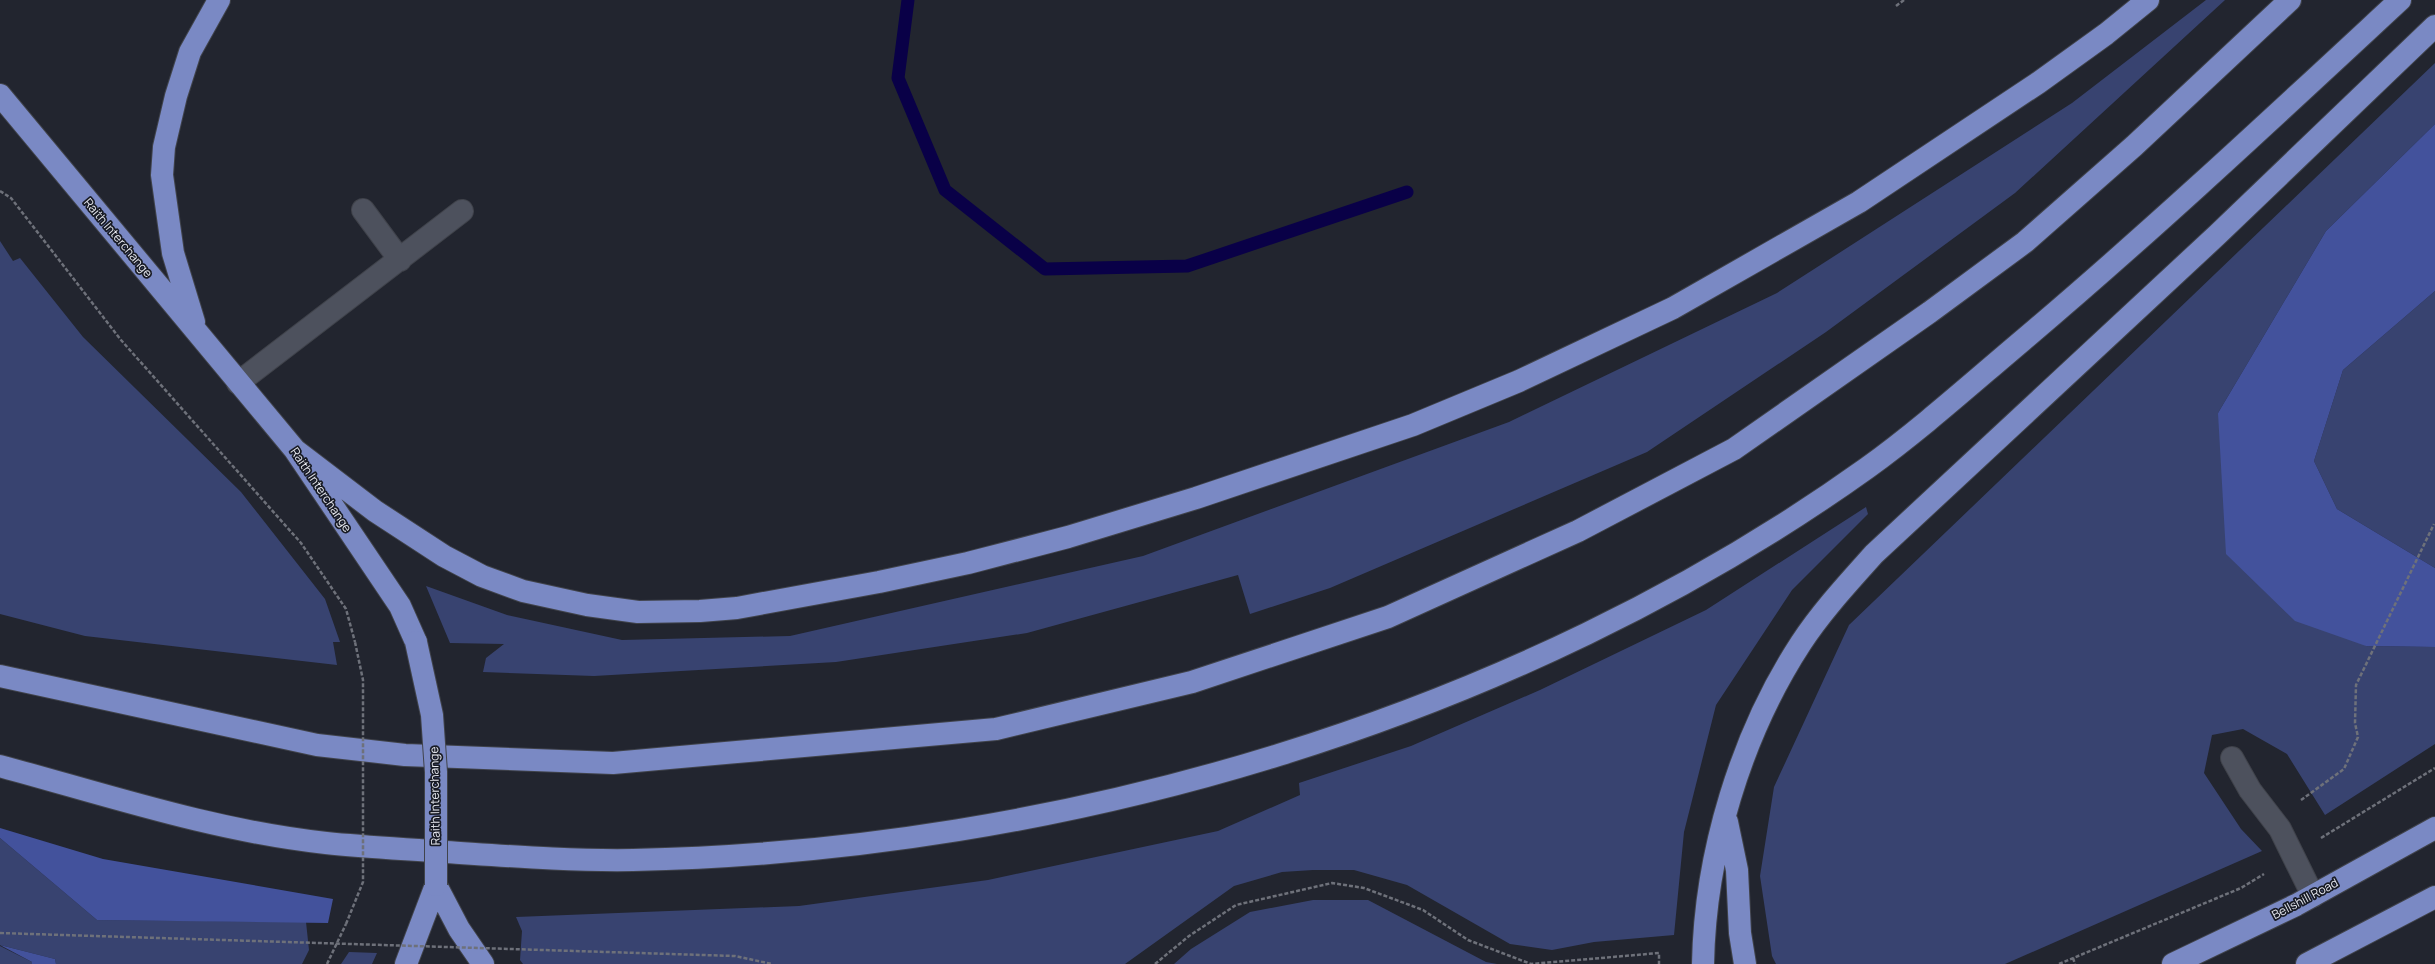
<svg xmlns="http://www.w3.org/2000/svg" width="2435" height="964" font-family="Manrope,sans-serif">
<style>
.green{fill:#384370}
.forest{fill:#43529c}
.lines{fill:none;stroke-linecap:round;stroke-linejoin:round}
.stream{stroke:#090047;stroke-width:13}
.minor-casing{stroke:#40434b;stroke-width:24}
.highway-casing{stroke:#40434b;stroke-width:24}
.path{stroke:#6e717a;stroke-width:2.5;stroke-dasharray:4 2;stroke-linecap:butt}
.minor{stroke:#4d515d;stroke-width:22}
.highway{stroke:#7a89c4;stroke-width:22}
.highway-bridge-casing{stroke:#40434b;stroke-width:24;stroke-linecap:butt}
.path-bridge{stroke:#6e717a;stroke-width:2.5;stroke-dasharray:4 2;stroke-linecap:butt}
.highway-bridge{stroke:#7a89c4;stroke-width:22}
.labels{text-anchor:middle;stroke-width:3.5;stroke-linejoin:round;paint-order:stroke}
.street-label{font-size:12px;fill:#e7e9f0;stroke:#181b25}
</style>
<rect width="100%" height="100%" fill="#22252f"/>
<path class="green" d="M2206,0H2225L2015,193L1826,332L1647,452L1330,588L1250,614L1238,575L1027,633L836,662L594,676L483,672L486,658L504,644L450,643L426,586L507,615L622,640L790,636L1143,556L1509,422L1777,293L2072,103Z
M2435,63V124L2326,231L2218,413L2366,646L2435,647V744L2325,815L2287,754L2243,729L2212,735L2204,773L2241,829L2262,851L2005,964H1776L1772,956L1760,876L1774,787L1849,625Z
M0,241L13,261L20,258L83,337L241,492L325,599L340,642H333L337,665L85,636L0,614Z
M2435,291V568L2337,509L2314,461L2343,370Z
M1866,507L1868,514L1792,590L1716,705L1684,832L1674,935L1594,942L1552,950L1510,944L1407,885L1354,870H1313L1282,872L1234,886L1125,964H523L520,960L522,931L516,917L799,906L988,880L1218,831L1300,795L1299,783L1411,746L1540,690L1706,610Z
M0,838L97,920L306,922L309,950L302,964H56L55,959L0,945Z
M1313,900H1368L1486,962L1497,964H1174L1191,949L1250,912Z
M0,946L32,962V964H0Z
M349,952L377,953L372,964H341Z"/>
<path class="forest" d="M2435,124V291L2343,370L2314,461L2337,509L2435,568V647L2366,646L2295,621L2226,554L2218,413L2326,231Z
M0,828L103,859L333,899L328,923L97,920L0,838Z
M0,945L55,959L56,964H32V962Z"/>
<g class="lines">
<path class="stream" d="M908,0L898,78L945,190L1045,269L1187,266L1407,192"/>
<defs>
<path id="minor" d="M363,210L400,260
M238,383L462,211
M2232,758L2250,790L2280,829L2313,896"/>
<path id="highway" d="M0,95L295,450L400,606L416,642
M194,322L173,253L162,175L164,147L176,96L190,52L219,0
M295,450L375,511L444,556L482,576L523,591L587,605L638,612L700,611L737,608L879,582L968,563L1068,537L1196,498L1413,425L1519,381L1673,308L1859,202L2038,83L2106,34L2148,0
M0,676L317,745L405,755L613,763L996,729L1192,682L1388,617L1578,531L1734,449L1930,312L2025,242L2134,146L2290,0
M0,766C107,795 215,831 326,843C365,847 406,849 446,852C508,856 571,861 633,860C1062,851 1516,719 1867,468C1921,429 1971,384 2022,341C2152,231 2276,115 2400,0
M1727,822L1737,870L1740,933L1745,964
M436,885L459,929L483,964
M406,964L436,885
M1703,964C1705,854 1741,735 1801,643C1822,611 1849,582 1874,554L2217,235L2435,26
M2173,964L2296,905L2435,828
M2307,964L2435,897"/>
</defs>
<use href="#minor" class="minor-casing"/>
<use href="#highway" class="highway-casing"/>
<path class="path" d="M1896,6L1904,0
M0,191L11,198L121,340L301,543L346,609L355,642
M2301,800L2344,769L2358,737L2355,723L2356,685L2434,524
M2321,838L2435,768
M2073,958L2075,964
M327,964L346,924
M1155,964L1189,936L1236,905L1332,883L1364,888L1423,910L1468,940L1531,964L1659,953V964
M2059,964L2241,888L2264,874"/>
<use href="#minor" class="minor"/>
<use href="#highway" class="highway"/>
<defs>
<path id="highway-bridge" d="M416,642L432,715L436,772V885"/>
</defs>
<use href="#highway-bridge" class="highway-bridge-casing"/>
<path class="path-bridge" d="M346,924L363,882V680L355,642
M0,933L735,956L772,964"/>
<use href="#highway-bridge" class="highway-bridge"/>
</g>
<g class="labels">
<g class="street-label">
<text transform="translate(118 238) rotate(50)" y="4">Raith Interchange</text>
<text transform="translate(321 490) rotate(56)" y="4">Raith Interchange</text>
<text transform="translate(435 796) rotate(-91)" y="4">Raith Interchange</text>
<text transform="translate(2305 899) rotate(-28)" y="4">Bellshill Road</text>
</g>
</g>
</svg>
